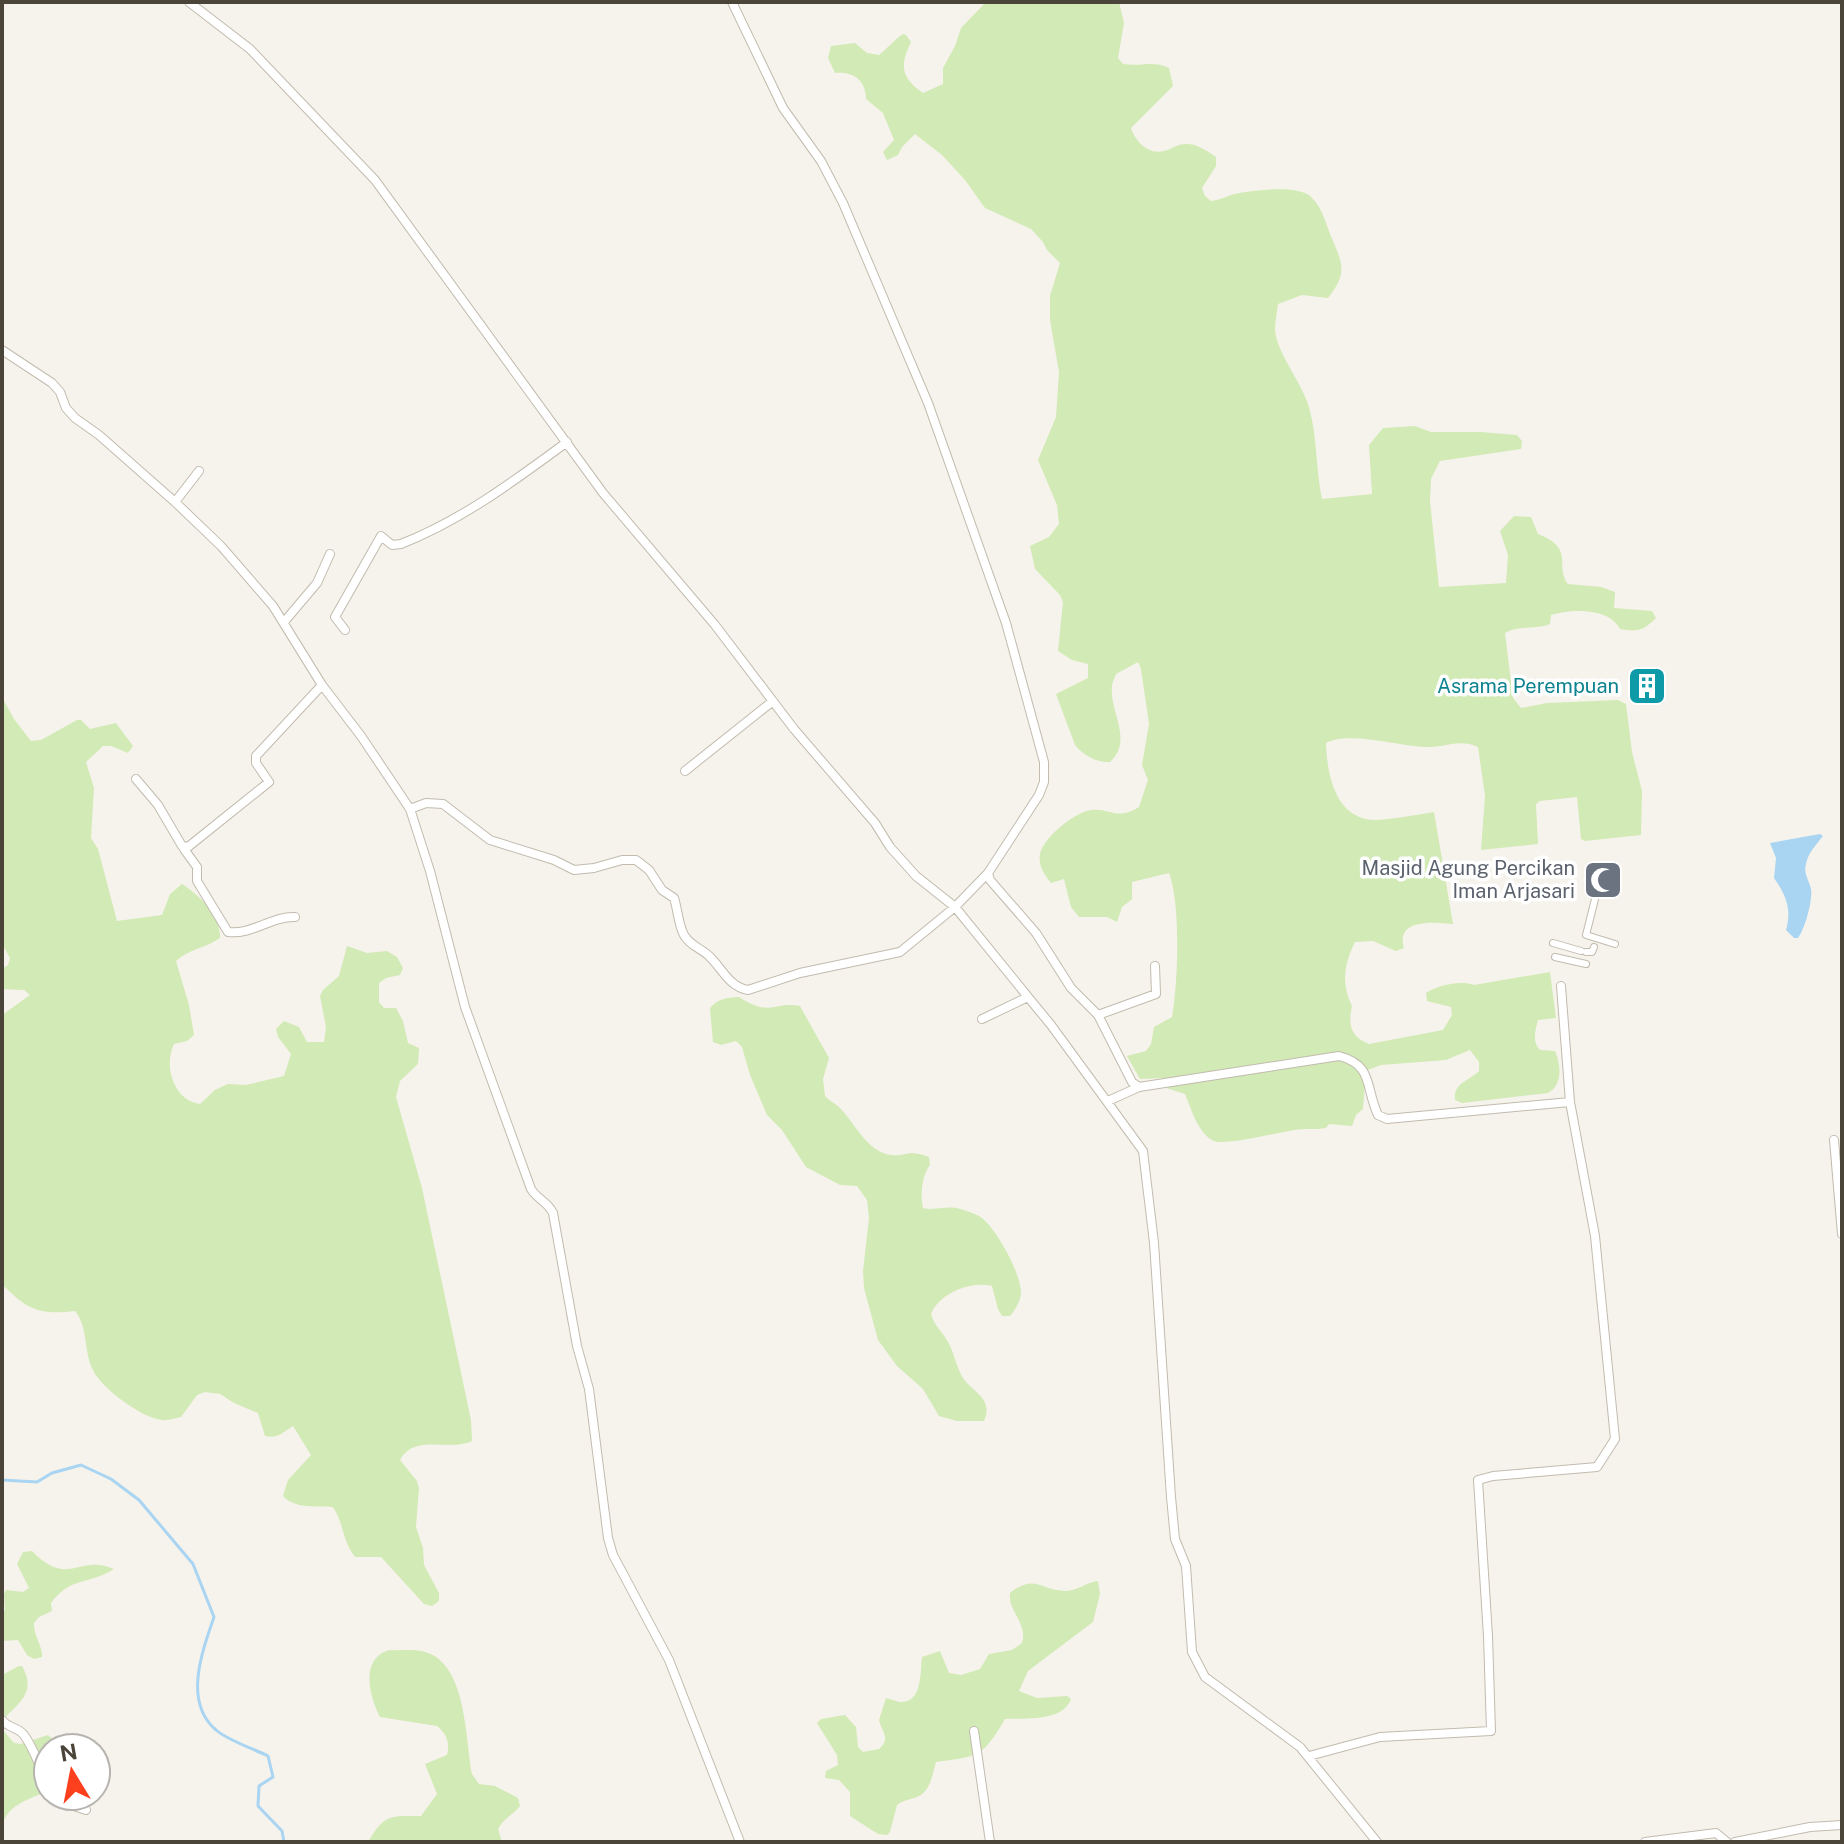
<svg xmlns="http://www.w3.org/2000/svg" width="1844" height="1844" font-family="'Public Sans',sans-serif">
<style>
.green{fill:#d2eab5}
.water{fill:#a9d4f2}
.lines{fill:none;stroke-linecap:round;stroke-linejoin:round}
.stream{stroke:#a9d4f2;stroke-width:3}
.pedestrian-casing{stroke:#c2bbae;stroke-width:8}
.minor-casing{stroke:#c2bbae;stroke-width:10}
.pedestrian{stroke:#fff;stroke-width:6}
.minor{stroke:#fff;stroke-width:8}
.labels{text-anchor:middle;stroke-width:7;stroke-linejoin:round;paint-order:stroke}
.culture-label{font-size:20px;fill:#0d838f;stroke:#fff;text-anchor:end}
.worship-label{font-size:20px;fill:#5b616d;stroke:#fff;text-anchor:end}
</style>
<rect width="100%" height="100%" fill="#f6f3ec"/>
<path class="green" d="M986,2H1119L1124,23L1118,58L1123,64C1140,67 1153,60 1169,68L1173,86L1131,128C1135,141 1148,155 1164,151C1172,149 1178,143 1188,144C1199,145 1207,151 1216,157V166L1202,188L1205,196L1211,201C1220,200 1227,196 1235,194C1251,190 1297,185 1310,196C1323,207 1326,226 1333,241C1344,266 1346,275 1328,298L1302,295L1278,304C1277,312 1275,322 1275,330C1277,355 1304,384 1310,411C1317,438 1316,470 1322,499L1372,494L1369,445L1383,428L1415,426L1431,432H1481L1517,435L1522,441L1521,449L1440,461L1431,479L1430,501L1439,587L1506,583L1508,555L1500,531L1514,516L1531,517L1538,534C1576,549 1554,565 1568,584L1601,587L1615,592L1614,608L1652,611L1656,618C1643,631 1637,632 1620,629C1609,607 1570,609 1551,615L1550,624C1535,630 1520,625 1505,633L1513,698L1521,708L1547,703L1618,700L1626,704L1632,752L1642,791L1641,835L1585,841L1581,839L1577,797L1540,801L1536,804L1538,844L1481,850L1485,796L1478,747C1459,738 1445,748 1424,747C1396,746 1350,731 1326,743C1327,774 1335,820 1376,820C1395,819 1415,815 1434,812L1453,924C1435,922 1395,918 1404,948L1396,951L1373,941L1355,942C1344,964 1341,984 1352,1006C1348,1024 1350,1037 1369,1044L1443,1030L1452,1015L1451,1007L1427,1001L1426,993C1438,985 1461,980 1474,985L1550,972L1556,1018L1538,1020C1535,1031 1532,1042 1540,1050L1555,1051C1561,1065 1563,1085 1548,1093L1462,1103L1455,1100C1453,1083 1469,1081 1479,1071V1062L1470,1050L1446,1060L1381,1065L1360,1073L1365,1084L1363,1109L1356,1115L1352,1126L1329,1124L1326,1128C1315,1130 1305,1128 1295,1130C1279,1132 1226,1146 1214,1141C1198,1134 1191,1108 1185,1094L1166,1088L1162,1078L1140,1079L1127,1056L1146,1051L1151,1044L1154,1027L1172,1017C1178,983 1181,905 1169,873L1132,882V899L1122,907L1117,922L1107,917H1079L1071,907L1064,879L1051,883C1044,874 1038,866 1040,854C1043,838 1075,812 1091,810C1111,808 1116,821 1139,807L1148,780L1142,765L1149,724L1141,669L1138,662L1116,674C1115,678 1112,682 1112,686C1109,712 1134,740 1110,762C1097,763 1083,755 1075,745L1056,694L1088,678V664L1072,660L1058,651L1063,602L1060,595L1035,569L1030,546L1049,537L1059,524L1057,505L1038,460L1056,417L1059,372L1050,320V296L1060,263L1047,250L1043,242L1031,229L985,208L965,180L942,155L915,134L902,147L898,155L887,160L883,152L894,140L883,113L866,99C866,80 853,71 835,73L828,58L831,46L855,43L867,53L879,55C888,48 894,40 903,34L906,35L911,42C900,65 900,77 923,93L943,84V68L955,46L961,28Z
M2,697L14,719L31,741L41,740L77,720H81L90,729L116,723L133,746L128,753L111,746H103L86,762L94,788L91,838L98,849L117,921L162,915L170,894L182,884C200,896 221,915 220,938C206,948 189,949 176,961L189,1005L194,1035L187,1041L174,1044C163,1066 174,1101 200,1104L215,1090L228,1084L246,1085L284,1076L291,1054L278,1037L276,1029L284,1021L299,1027L307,1042H324L326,1027L320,996L323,990L339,976L347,946L367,953L387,951L397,957L403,968L400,975L386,978L379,983V1002L384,1008H396L403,1021L408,1043L419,1048L418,1064L400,1081L396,1097L422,1188L471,1420L472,1441C450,1452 414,1433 400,1460L417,1481L419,1488L416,1527L423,1548L424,1565L439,1593V1601L432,1606L424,1604L381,1557H355C342,1540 344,1524 333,1507C316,1506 295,1509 283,1496L288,1480L311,1455L293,1426C283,1432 278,1439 265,1436L258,1413L234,1403L220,1394L205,1392L197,1395L181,1417C175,1418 168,1421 162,1420C142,1418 101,1388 93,1370C83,1351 89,1328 75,1311C39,1315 27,1310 2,1284V1015L30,995L24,990L2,989V969L8,965L10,958L2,944Z
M739,997C772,1018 772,1001 800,1006L829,1058L823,1079L825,1096C829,1101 835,1103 840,1108C855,1123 867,1152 891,1155C908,1157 907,1149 929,1157L930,1165C922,1175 920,1195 923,1208C935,1211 948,1205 960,1209C967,1211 977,1214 982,1218C997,1230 1022,1275 1021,1294C1020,1302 1015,1310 1010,1316H1002L998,1309L992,1286C970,1281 940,1293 931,1314C934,1326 943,1332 948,1342C954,1352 957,1369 963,1378C972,1392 994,1398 984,1421H957L939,1416L923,1389L897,1366L878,1340L864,1288L863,1271L869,1218L867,1200L857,1186L840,1185L806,1167L782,1130L767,1115L750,1075L742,1047L736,1041L721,1045L713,1042L710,1008C718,998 727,998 739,997Z
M32,1551C69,1589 78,1553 114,1569C89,1585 71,1576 51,1603L52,1611L39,1617L34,1623C33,1635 43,1646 42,1657L34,1659L27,1655L18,1640L2,1641V1614L5,1610L4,1594L6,1590L23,1592L29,1588L17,1564L23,1552Z
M1098,1581L1100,1594L1093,1622L1028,1671L1019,1691L1037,1698L1067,1696L1071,1699C1063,1722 1025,1718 1005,1719C982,1758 979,1756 936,1762C932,1775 931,1791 917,1797C909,1800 904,1800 897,1805L890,1832L887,1835L878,1834L850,1816V1792L839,1780L825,1778L826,1771L838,1765L837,1755L817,1723L821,1719L845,1715L856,1727L858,1747L863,1752L879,1749C891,1739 882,1732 879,1720L886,1698C891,1699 895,1701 899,1702C923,1704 920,1672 922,1657L940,1651L949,1673L961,1675L980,1669L989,1654L1012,1650L1022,1643C1028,1623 1008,1612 1010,1593C1036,1573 1040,1591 1066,1591C1077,1591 1087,1582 1098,1581Z
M389,1650C399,1651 411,1649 421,1651C467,1659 465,1738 472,1774L479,1784L495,1786L518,1798L520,1806C513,1815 504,1818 498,1829L502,1842H368C385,1813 391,1816 421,1816L437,1794L425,1764L447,1755C450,1743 447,1734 437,1726L380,1717C369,1696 360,1659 389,1650Z
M19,1666H22C37,1693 19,1702 2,1721V1675Z
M2,1729L14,1743L21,1744L48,1735L54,1740V1748H48V1791C30,1799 4,1805 2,1829Z"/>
<path class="water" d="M1820,834L1823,836C1816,845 1808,853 1806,864C1803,873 1809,880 1811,889C1813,900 1805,929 1798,938H1794L1786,930C1792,909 1786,895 1774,878L1776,858L1770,843Z"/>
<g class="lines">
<path class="stream" d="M2,1480L37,1482L52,1473L81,1465L111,1479L139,1500L193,1564L214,1617C202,1652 183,1702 216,1730C227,1740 254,1749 268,1756L273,1777L259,1786L258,1806L282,1831L284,1842"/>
<defs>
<path id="pedestrian" d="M1595,899L1586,935L1615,944
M1553,943L1581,951
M1586,952H1592L1594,947
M1555,957L1586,964"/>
<path id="minor" d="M189,2L250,49L375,180L603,493L715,625L794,729L875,823L890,847L916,876L955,907L1028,997L982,1019
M2,350L52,383L60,392L66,408L75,418L99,435L175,502L221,546L273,606L322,685L361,736L410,809L430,871L465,1007L531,1189C537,1199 548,1202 553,1213L577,1346L589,1389L608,1538L613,1555L669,1660L740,1842
M175,502L199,471
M284,622L317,583L330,554
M345,630L335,617L381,536L392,545L401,544C462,520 514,481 567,442
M685,771L773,701
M136,779L158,805L182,846L188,847L269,782L256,763V756L322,685
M410,809L426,803L443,804L490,840L554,860L574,870L594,868L622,860H636L649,870L662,890L674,898C678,910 678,924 684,935C690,946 701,948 709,956C722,968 729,987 748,990L800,973L900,952L955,907L988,873L1039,795L1044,782V762L1006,623L928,403L843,203L821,161L783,108L732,2
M184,849L197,867V881L228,932C252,935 272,916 295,917
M988,873L990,880L1036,933L1071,988L1098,1015L1132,1082L1139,1087
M1028,997L1051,1025L1143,1151L1154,1243L1171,1497L1175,1539L1186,1566L1192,1652L1205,1677L1300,1747L1377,1842
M1098,1015L1156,994L1155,966
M1108,1101L1139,1087L1339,1056C1374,1065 1365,1088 1378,1115L1387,1119L1570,1102
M1834,1140L1842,1234
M2,1720C8,1728 18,1727 24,1735C35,1750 39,1767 48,1783
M974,1731L990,1842
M1309,1756L1380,1737L1491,1731L1488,1636L1478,1480L1493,1476L1597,1467L1615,1439L1595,1236L1570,1102L1561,986
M55,1796L65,1803L86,1810
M1645,1842L1716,1833L1727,1842
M1735,1842L1810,1827L1842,1825"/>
</defs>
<use href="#pedestrian" class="pedestrian-casing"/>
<use href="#minor" class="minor-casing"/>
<use href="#pedestrian" class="pedestrian"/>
<use href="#minor" class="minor"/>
</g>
<defs>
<symbol id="building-square" viewBox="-11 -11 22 22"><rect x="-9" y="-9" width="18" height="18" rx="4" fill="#0f9aa8" stroke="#fff"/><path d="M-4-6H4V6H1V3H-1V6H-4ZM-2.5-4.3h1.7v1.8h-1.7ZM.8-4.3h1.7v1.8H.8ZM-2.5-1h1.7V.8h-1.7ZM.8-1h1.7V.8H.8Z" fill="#fff"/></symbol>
<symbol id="mosque-square" viewBox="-11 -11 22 22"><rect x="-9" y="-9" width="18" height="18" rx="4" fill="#6b7280" stroke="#fff"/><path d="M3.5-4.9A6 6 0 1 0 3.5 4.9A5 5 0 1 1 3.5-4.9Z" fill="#fff"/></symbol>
</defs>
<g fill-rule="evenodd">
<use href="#building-square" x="1625" y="664" width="44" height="44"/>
<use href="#mosque-square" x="1581" y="858" width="44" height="44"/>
</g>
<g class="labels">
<g class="culture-label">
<text x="1619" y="693">Asrama Perempuan</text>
</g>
<g class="worship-label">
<text x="1575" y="875">Masjid Agung Percikan<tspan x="1575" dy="23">Iman Arjasari</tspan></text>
</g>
</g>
<rect width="1844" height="1844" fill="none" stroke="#4b4439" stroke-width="8"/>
<g transform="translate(72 1772) rotate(350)"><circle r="38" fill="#ffffff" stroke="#b7b4b0" stroke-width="2"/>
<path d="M0-6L14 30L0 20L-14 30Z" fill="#fc3f1d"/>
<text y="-12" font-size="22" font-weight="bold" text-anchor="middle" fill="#4b4439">N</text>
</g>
</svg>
